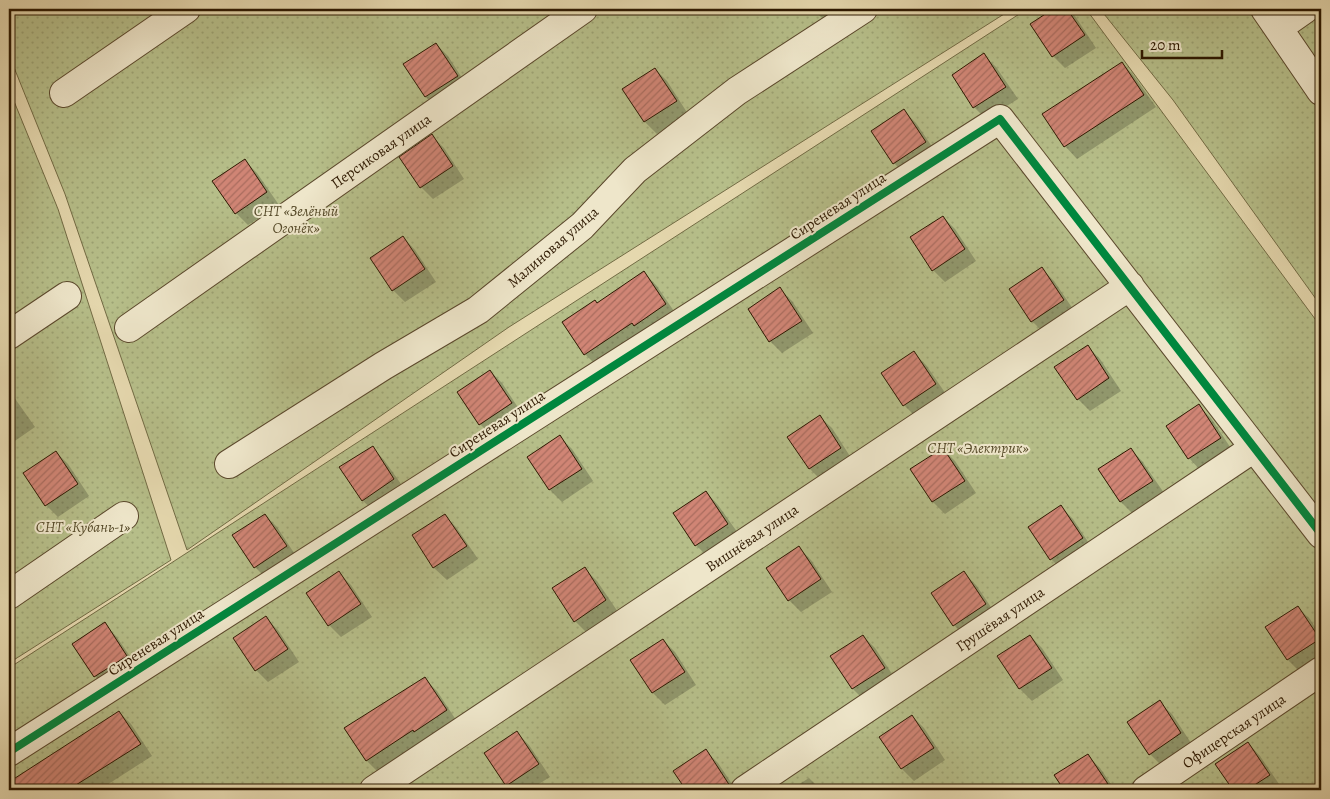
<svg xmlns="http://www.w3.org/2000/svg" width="1330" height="799" font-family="Alegreya,serif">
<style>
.grass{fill:url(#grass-dots);stroke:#726b44}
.shadow{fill:#0003}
.building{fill:url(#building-hatch);stroke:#2d1800}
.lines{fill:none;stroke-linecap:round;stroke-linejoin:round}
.minor-casing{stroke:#5b482c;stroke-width:30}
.minor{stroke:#eee6ca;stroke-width:28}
.cycleway-casing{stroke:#eee6ca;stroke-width:11}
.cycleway{stroke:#00873e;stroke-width:8}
.labels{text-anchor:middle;stroke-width:4;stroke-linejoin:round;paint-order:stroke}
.street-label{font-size:15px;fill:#2d1800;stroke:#eee6ca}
.park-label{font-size:15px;font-style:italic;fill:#564a29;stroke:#eee6ca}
</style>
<defs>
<pattern id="grass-dots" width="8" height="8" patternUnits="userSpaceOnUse" patternTransform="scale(1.25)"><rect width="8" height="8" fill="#b6be89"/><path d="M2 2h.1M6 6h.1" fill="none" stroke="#9da374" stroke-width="1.8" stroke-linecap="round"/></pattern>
<pattern id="building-hatch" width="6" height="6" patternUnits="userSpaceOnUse" patternTransform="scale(1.25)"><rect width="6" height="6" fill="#d08575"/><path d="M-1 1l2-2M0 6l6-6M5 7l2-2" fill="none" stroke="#a96c5e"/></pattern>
</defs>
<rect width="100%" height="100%" fill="#e5d8ae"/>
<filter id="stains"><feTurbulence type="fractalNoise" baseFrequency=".004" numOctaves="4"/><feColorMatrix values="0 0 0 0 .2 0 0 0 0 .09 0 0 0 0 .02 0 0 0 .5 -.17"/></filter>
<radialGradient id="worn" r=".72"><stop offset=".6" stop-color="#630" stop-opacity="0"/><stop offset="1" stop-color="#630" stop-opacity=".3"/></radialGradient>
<path class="grass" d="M9,9H1012L509,327L187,550L65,194L9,55Z
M1027,9H1086L1321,327V790H9V668Z
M1100,9H1321V306L1173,100Z
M9,89L58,209L171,560L9,663Z"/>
<path class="shadow" d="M813,9H848L827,23Z
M1055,9H1068L1075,16L1096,48L1065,68L1053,56L1032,24Z
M436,44L448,56L469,89L438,109L426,97L405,65Z
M984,55L996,67L1018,99L986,119L974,107L953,76Z
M1122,63L1134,76L1156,107L1077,159L1065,146L1044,115Z
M655,69L667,81L688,114L657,134L645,122Z
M904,111L916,123L937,154L906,175L894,163Z
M432,136L444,148L464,179L433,199L421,187Z
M245,161L257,173L279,205L248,225L236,213Z
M943,217L955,229L976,261L945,282L933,270Z
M403,237L415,250L436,282L405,302L393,290Z
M1042,269L1054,281L1075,312L1044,333L1032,321Z
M644,273L656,285L678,317L597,366L585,354L597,304Z
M780,289L792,301L813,333L782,353L770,341L749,310Z
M1087,346L1100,359L1121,391L1090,411L1078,399Z
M914,353L926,365L948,397L916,417L904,405Z
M490,371L502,383L523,415L492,436L480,424Z
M9,390L35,427L9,445Z
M1199,406L1211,418L1232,450L1201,471L1189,458Z
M819,416L832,428L853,461L822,481L810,469L788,437Z
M560,437L572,449L593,481L562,502L550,490L529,457Z
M372,447L384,460L406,491L375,512L362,500Z
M943,449L955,461L976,493L945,514L933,502L912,470Z
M1130,449L1142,461L1164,493L1133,514L1121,502L1099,470Z
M56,452L68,464L89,496L58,517L46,505Z
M706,492L718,505L740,536L708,557L696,545Z
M1061,507L1073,519L1094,551L1063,571L1051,559Z
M265,515L277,527L298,559L268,580L255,567L234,535Z
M444,515L456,527L478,559L447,580L434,568L413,535Z
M799,548L811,560L832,592L801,612L789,600L768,568Z
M585,569L597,581L618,612L587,633L575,621Z
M339,573L351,585L372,617L341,637L329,625Z
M964,573L976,585L997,616L966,637L954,625Z
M1297,607L1310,619L1321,637V658L1300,672L1288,660Z
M266,618L278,630L299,662L268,682L256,670Z
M104,624L116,636L138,668L107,688L95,676Z
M863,636L875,648L896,680L865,701L853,689L832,657Z
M1030,636L1042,648L1063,680L1032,701L1020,689L998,657Z
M663,640L675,652L696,685L665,705L653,693L632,661Z
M425,679L437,691L458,723L379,773L367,761L346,728Z
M1159,702L1172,714L1193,746L1162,766L1150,754Z
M119,712L131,724L152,756L99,790H9V784Z
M912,716L924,728L945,760L914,781L902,769L881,737Z
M517,733L529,745L550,777L529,790H512L507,785Z
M1248,743L1260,756L1281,787L1277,790H1235L1217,764Z
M706,751L718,763L736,790H687L675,772Z
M1087,755L1100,768L1115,790H1066L1056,776Z
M809,778L821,790H790Z"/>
<path class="building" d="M1053,9H1067L1085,35L1052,57L1030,24Z
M436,43L458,76L425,97L403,64Z
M984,53L1006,87L973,108L952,75Z
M1122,62L1144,95L1064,147L1042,114Z
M655,68L677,101L644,122L622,89Z
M904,109L926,142L893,164L871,131Z
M432,134L453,166L420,188L399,157Z
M245,159L267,192L235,214L212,181Z
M943,216L965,249L932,271L910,237Z
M403,236L425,269L392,291L370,258Z
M1042,267L1064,300L1031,322L1009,289Z
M644,271L666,304L634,326L632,323L584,355L562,322L595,300L597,303Z
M780,287L802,321L769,342L748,309Z
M1088,345L1109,378L1077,400L1054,367Z
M914,351L936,384L903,406L881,373Z
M490,370L512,403L479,425L457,392Z
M1199,404L1221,438L1188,459L1166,426Z
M820,415L841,448L809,469L787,437Z
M560,435L582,469L549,490L527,457Z
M373,446L394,479L362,501L339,467Z
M943,448L965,481L932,502L910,469Z
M1131,448L1153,481L1120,502L1098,469Z
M56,451L78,484L45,506L23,473Z
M706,491L728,524L695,546L673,513Z
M1061,505L1083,538L1050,560L1028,527Z
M265,514L287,546L254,568L232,535Z
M445,514L467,546L433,568L412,535Z
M799,546L821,579L788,601L766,568Z
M585,567L606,600L574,622L552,588Z
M339,571L361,604L328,626L306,593Z
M964,571L986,604L953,626L931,593Z
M1298,606L1320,639L1287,660L1265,627Z
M266,616L288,649L255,671L233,638Z
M105,622L127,656L94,677L72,644Z
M863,635L885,668L852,689L830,656Z
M1030,635L1052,668L1019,689L997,656Z
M663,639L685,672L652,693L630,660Z
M425,677L447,710L414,732L413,730L366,761L344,728Z
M1160,700L1181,733L1149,755L1127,722Z
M119,711L141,744L68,790H9V782Z
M912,715L934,748L901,769L879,737Z
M517,731L539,764L506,786L484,753Z
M1248,742L1270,775L1247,790H1233L1215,764Z
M706,749L730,786V790H686L673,771Z
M1088,754L1112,790H1064L1054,775Z"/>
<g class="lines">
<defs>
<path id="minor" d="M1265,9L1321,91
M1278,28L1305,9
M64,93L186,9
M129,328L583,9
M9,335L67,296
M229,464L383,366L478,310L582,226L635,170L737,91L863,9
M9,595L124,516
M9,752L1000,119L1321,534
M374,790L1130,286
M745,790L1254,448
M1146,790L1321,671"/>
</defs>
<use href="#minor" class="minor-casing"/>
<use href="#minor" class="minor"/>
<defs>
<path id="cycleway" d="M9,752L1000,119L1321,534"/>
</defs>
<use href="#cycleway" class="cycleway-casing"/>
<use href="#cycleway" class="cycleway"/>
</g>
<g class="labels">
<g class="street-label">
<text transform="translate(381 151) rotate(-35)" y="5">Персиковая улица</text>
<text transform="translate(838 206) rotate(-33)" y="5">Сиреневая улица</text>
<text transform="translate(553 247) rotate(-41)" y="5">Малиновая улица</text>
<text transform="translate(497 424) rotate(-33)" y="5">Сиреневая улица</text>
<text transform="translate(752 538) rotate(-34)" y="5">Вишнёвая улица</text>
<text transform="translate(1000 619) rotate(-34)" y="5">Грушёвая улица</text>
<text transform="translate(156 642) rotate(-33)" y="5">Сиреневая улица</text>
<text transform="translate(1234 731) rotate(-34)" y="5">Офицерская улица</text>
</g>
<g class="park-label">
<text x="296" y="216">СНТ «Зелёный<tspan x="296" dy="17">Огонёк»</tspan></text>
<text x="978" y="453">СНТ «Электрик»</text>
<text x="83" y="532">СНТ «Кубань-1»</text>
</g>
</g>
<rect width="1330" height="799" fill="none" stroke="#e5d8ae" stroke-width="30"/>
<rect x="10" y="10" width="1310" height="779" fill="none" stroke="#2d1800" stroke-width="2.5"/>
<rect x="15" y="15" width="1300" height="769" fill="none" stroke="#2d1800"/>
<path d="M1142 50v8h80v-8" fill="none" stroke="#2d1800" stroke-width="2.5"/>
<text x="1150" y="50" font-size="15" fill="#2d1800" stroke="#eee6ca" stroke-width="4" paint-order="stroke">20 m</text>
<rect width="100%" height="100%" filter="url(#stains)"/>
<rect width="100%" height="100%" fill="url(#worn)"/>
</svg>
